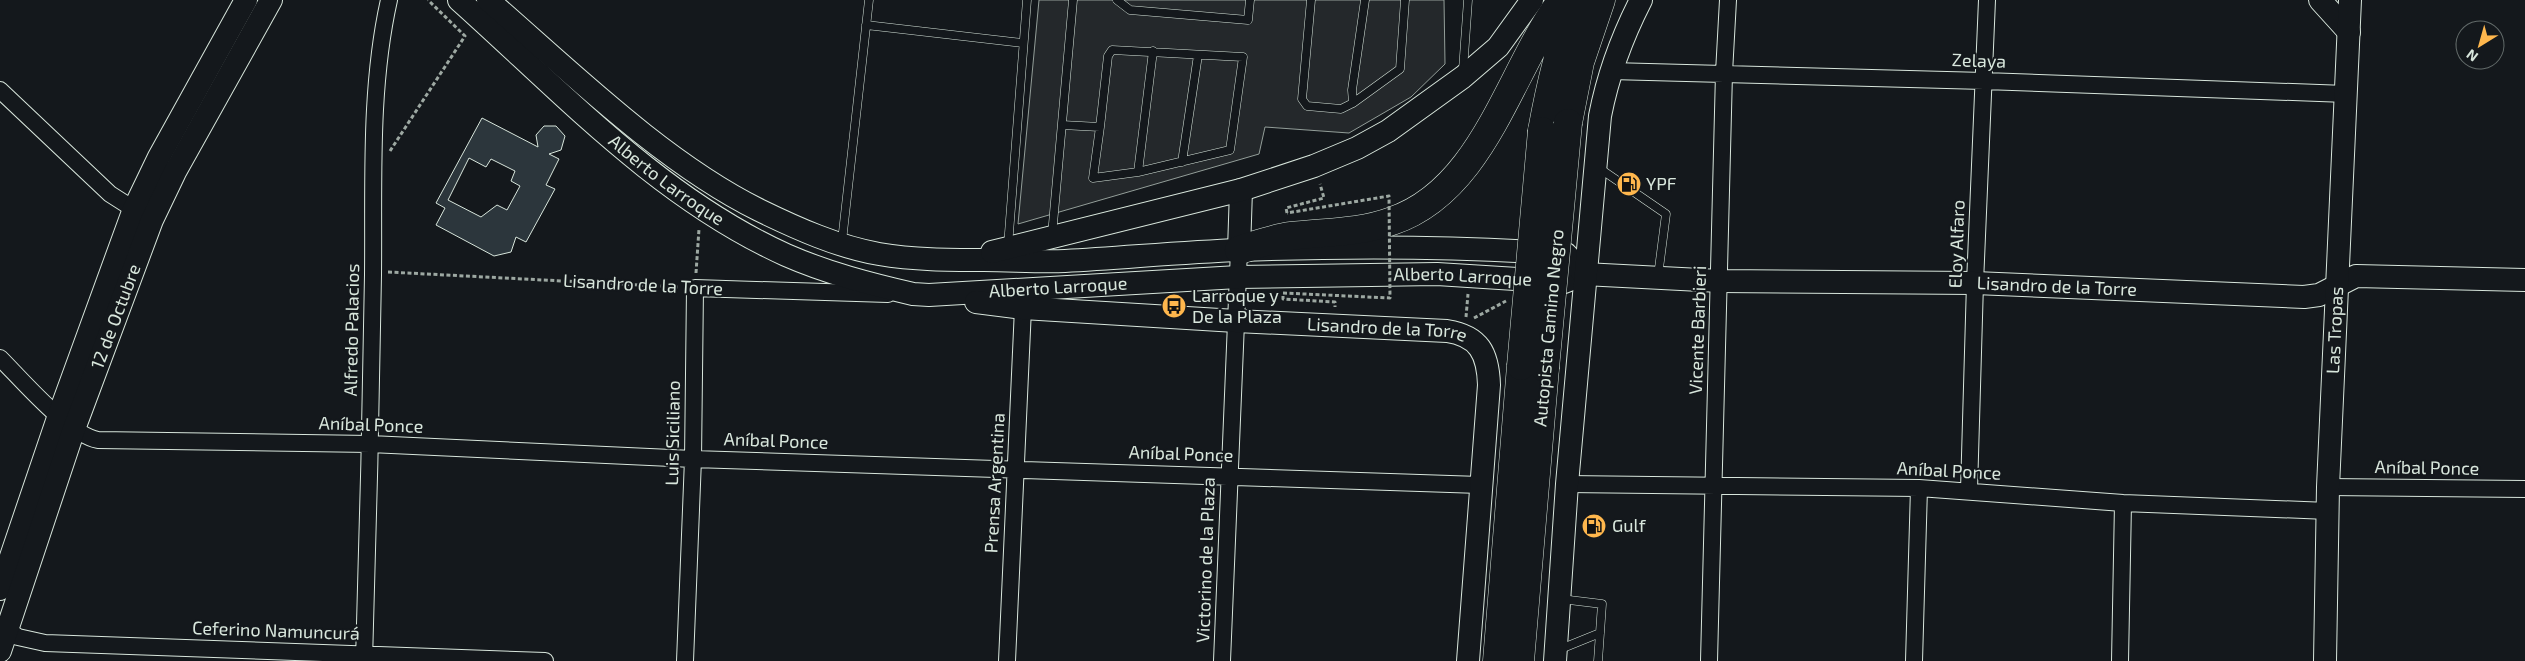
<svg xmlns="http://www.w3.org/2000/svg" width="2525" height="661" font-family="'Exo 2',sans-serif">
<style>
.parking{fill:#24282b;stroke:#939e99}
.building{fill:#2c363c;stroke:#d8e6dc;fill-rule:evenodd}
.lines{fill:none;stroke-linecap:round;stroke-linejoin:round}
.lane-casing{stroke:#d8e6dc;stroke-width:9}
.street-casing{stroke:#d8e6dc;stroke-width:18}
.secondary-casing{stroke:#d8e6dc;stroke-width:24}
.highway-casing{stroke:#d8e6dc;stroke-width:29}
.path{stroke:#9da8a2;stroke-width:3;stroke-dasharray:4 2.5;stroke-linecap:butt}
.lane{stroke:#14181c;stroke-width:8}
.street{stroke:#14181c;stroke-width:16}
.secondary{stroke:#14181c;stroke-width:22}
.highway{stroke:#14181c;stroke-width:28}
.highway-bridge-casing{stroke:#d8e6dc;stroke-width:29;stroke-linecap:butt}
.path-bridge{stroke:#9da8a2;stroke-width:3;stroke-dasharray:4 2.5;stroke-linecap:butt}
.highway-bridge{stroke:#14181c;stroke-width:28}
.labels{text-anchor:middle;stroke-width:4;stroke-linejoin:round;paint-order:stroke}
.street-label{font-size:18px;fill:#d8e6dc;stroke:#14181c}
.poi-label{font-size:18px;fill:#d8e6dc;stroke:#14181c;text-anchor:start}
</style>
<rect width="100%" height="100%" fill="#14181c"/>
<path class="parking" d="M1039,0H1444L1445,64L1411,97L1349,133L1265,127L1259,154L1018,224Z"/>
<path class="building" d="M482,118L538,147L536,135L544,126H556L565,136L561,150L549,154L559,159L546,185L555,189L526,242L516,237L511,252L494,256L436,225L445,208L436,203ZM469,158L486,167L491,159L515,171L511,181L520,186L507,210L497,205L481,217L448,200Z"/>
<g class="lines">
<defs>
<path id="lane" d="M1117,0L1130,10L1248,20L1250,0
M1311,0L1302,99L1307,106L1341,109L1353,103L1352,90L1365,0
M866,25L1023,43
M1463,70L1468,0
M1353,103L1400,69L1405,0
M1062,125L1100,127L1093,178L1138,172L1230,150L1243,57L1112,50L1108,56L1100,127
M1182,162L1198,55
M1599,168L1666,214L1658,276
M1138,172L1153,51
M1052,235L1073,0
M842,241L869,0
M1008,246L1027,0
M1561,599L1602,604L1598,661
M1558,650L1600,633"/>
<path id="street" d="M1611,71L1984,81L2346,94
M0,90L110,194L143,215
M0,358C23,381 68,434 98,440L370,444L693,459L1480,485
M1567,484L1919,488L2123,503L2328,511
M2328,487L2525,489
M1969,490L1975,283L1987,0
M0,625L18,637L45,643L545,661
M364,661C368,532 371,404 373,275C374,184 369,89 389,0
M685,661L693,459L695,288L888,294
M1007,661L1023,308
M1222,661L1239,250
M1709,661L1724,73L1728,0
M1914,661L1919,488
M2120,661L2123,503"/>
<g id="secondary">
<path id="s1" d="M459,0C562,92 658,197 786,255C827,273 870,284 913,294L929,295L1238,277L1437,274L1564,282L1584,274L1720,281L1975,283L2304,297L2319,295L2356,276L2525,280"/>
<path d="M488,0C570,71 662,162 759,210C796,228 838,247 879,254C914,260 949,260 984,260C1011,260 1038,262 1065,261C1123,258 1182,252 1240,250C1348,246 1457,246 1566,254L1584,274"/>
<path d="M2320,0L2349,32"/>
<path d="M1239,250L1241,190"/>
<path d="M992,252L1241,190L1314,166L1357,148L1388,131L1463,77L1498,47L1532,0"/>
<path id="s2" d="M976,302L1023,308L1236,321L1447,331C1479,336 1488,353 1489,385L1468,661"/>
<path d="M0,589L59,415L134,209L159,157L246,0"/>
<path id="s3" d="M0,651L74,429L152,220L175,172L271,0"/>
<path d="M1555,661L1567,484L1600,116C1608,75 1622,37 1641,0"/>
<path id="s4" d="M2325,661L2328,487L2350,0"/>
</g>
<path id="highway" d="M1568,123L1580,62L1601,0
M1542,131C1550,86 1560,43 1577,0
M1239,250C1256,245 1273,238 1291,236C1324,232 1360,233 1392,221C1484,190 1509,71 1562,0
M1497,661L1521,366
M1520,661L1545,368"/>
</defs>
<use href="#lane" class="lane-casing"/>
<use href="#street" class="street-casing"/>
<use href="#secondary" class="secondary-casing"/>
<use href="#highway" class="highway-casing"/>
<path class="path" d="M390,151L465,36L428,0
M1287,213L1286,208L1324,198L1320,184
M388,272L679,287
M696,273L699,229
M1283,296V299L1335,302V307
M1466,317L1468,294
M1474,318L1506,301"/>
<use href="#lane" class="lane"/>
<use href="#street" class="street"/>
<use href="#secondary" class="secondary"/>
<use href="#highway" class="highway"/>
<defs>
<path id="highway-bridge" d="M1521,366L1542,131
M1545,368L1568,123"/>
</defs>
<use href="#highway-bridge" class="highway-bridge-casing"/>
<path class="path-bridge" d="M1283,293L1390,298L1389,196L1287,213"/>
<use href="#highway-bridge" class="highway-bridge"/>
</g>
<defs>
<symbol id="fuel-disc" viewBox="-11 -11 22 22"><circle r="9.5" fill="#ffb74d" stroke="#14181c"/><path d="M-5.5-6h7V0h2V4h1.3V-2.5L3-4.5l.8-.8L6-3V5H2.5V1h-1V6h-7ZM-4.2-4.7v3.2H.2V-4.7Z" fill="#111"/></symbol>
<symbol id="bus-disc" viewBox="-11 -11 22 22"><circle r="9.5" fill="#ffb74d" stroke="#14181c"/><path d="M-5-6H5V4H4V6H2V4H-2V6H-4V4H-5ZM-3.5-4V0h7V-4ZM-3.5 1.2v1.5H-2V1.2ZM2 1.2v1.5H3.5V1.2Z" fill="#111"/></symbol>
</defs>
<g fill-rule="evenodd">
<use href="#fuel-disc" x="1615" y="170" width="28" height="28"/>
<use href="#bus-disc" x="1160" y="292" width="28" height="28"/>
<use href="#fuel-disc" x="1580" y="512" width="28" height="28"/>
</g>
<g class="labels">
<g class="street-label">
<text transform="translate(1979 61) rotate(2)" y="6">Zelaya</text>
<text dy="6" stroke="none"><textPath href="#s1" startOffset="275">Alberto Larroque</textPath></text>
<text transform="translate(1957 244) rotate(-88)" y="6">Eloy Alfaro</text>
<text dy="6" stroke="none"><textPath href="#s1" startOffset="1100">Alberto Larroque</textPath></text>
<text transform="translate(643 285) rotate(3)" y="6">Lisandro de la Torre</text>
<text dy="6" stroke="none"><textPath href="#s1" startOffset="1696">Lisandro de la Torre</textPath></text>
<text dy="6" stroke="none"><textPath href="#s1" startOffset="695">Alberto Larroque</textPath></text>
<text dy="6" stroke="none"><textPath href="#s3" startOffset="354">12 de Octubre</textPath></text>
<text transform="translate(1549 328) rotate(-85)" y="6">Autopista Camino Negro</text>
<text transform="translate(352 330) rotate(-89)" y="6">Alfredo Palacios</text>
<text transform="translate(1698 330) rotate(-88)" y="6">Vicente Barbieri</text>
<text dy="6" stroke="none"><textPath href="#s4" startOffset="331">Las Tropas</textPath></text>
<text dy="6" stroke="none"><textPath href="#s2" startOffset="412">Lisandro de la Torre</textPath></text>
<text transform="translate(371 425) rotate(2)" y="6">Aníbal Ponce</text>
<text transform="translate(673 433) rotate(-89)" y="6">Luis Siciliano</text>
<text transform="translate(776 441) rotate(2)" y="6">Aníbal Ponce</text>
<text transform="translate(1181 454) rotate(2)" y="6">Aníbal Ponce</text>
<text transform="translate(2427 468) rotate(1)" y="6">Aníbal Ponce</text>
<text transform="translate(1949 471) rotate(3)" y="6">Aníbal Ponce</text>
<text transform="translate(995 483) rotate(-87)" y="6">Prensa Argentina</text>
<text transform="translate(1206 560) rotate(-88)" y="6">Victorino de la Plaza</text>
<text transform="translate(276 631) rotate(2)" y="6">Ceferino Namuncurá</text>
</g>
<g class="poi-label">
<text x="1646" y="190">YPF</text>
<text x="1192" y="302">Larroque y<tspan x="1192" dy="21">De la Plaza</tspan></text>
<text x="1612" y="532">Gulf</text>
</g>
</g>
<g transform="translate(2480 45) rotate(217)"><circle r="24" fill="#14181c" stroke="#626a69"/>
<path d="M0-4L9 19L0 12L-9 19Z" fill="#ffb74d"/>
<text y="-8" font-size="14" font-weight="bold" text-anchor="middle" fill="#d8e6dc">N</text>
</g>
</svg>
